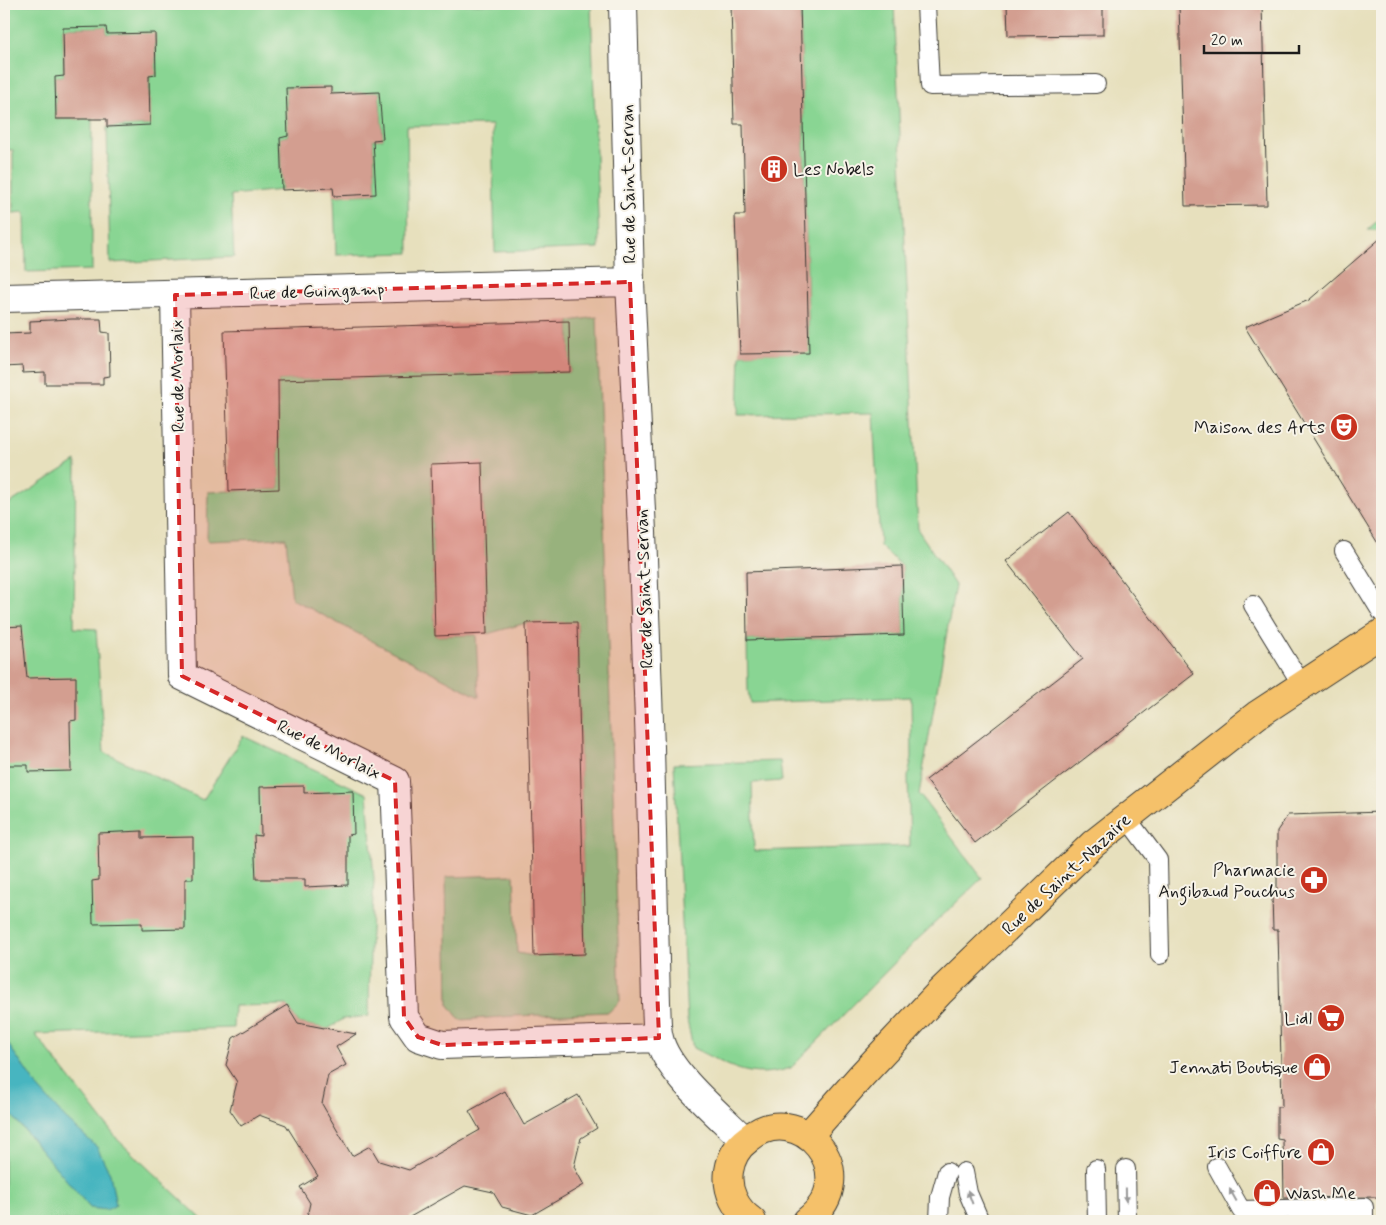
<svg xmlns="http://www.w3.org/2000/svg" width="1386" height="1225" font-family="Mynerve,sans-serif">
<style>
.green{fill:#89d593;stroke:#527858}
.water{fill:#46b5c0;stroke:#31686e}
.building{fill:#d39e90}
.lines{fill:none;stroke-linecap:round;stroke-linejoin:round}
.lane-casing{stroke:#3a3934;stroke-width:20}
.street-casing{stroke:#3a3934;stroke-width:30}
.primary-casing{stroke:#3a3934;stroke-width:30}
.lane{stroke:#fff;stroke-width:18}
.street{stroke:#fff;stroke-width:28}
.primary{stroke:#f5c16b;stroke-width:28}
.oneway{fill:#999}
.marked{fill:#d62828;fill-opacity:0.2;stroke:#d62828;stroke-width:4;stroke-dasharray:10 6;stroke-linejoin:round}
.labels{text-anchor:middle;stroke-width:4;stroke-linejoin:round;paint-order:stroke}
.poi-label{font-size:18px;fill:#1c1c1c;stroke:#f7f3e8;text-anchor:end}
.street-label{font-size:18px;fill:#1c1c1c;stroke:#f7f3e8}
</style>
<rect width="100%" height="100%" fill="#f7f3e8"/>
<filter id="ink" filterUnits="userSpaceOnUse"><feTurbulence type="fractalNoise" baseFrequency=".02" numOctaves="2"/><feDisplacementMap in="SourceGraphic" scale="10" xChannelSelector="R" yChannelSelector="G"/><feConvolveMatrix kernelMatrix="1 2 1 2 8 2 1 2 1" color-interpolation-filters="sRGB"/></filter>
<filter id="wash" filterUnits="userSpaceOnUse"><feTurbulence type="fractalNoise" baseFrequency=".0096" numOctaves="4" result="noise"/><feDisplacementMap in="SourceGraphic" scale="20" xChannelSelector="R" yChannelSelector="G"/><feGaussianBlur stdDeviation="1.12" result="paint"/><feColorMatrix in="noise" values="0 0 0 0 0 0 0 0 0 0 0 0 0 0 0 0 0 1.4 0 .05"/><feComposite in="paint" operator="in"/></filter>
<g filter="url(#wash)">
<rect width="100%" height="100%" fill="#e7e0bd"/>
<path class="green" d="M4,4H591L599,248L495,252L492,125L407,126L409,253L336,255L334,196L376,194L373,140L383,139L379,92L331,94V87L286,88L288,136L280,138L282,190L231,195L234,257L110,263L107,127L150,125L149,76L156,75L155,34H107L106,27L63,28L64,76L55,77L56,119H92V270L26,272L25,212L13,213V150H4Z
M800,4H894L918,530L955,585L919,794L982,878L918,939L791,1068C748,1081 730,1066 693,1048L687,1020L674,764L780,761L782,781L752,783L754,851L910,846L908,777L912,757L911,697L750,703L748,690L747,640L904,635L902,566L880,546L873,413L738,415L740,354L809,352Z
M1382,217V230H1367Z
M597,317L620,1001L609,1012L514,1016L460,1020L448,1004L446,877L514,875L517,953L534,956L585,954L577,623H526L487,634L482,463L431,465L435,636L476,635L479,697L292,599L286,538L207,541L208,492L279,489L278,380L570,372L569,321Z
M76,461L74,628L96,629L104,752L203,800L243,736L367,794L374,879L370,949L369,1016L343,1019L328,1029L298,1023L287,1005L234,1006L233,1028L35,1034L118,1140L204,1221H4V507Z"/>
<path class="water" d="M4,1038L38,1088L65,1118L97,1147L110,1174L116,1205L106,1210L90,1208L4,1106Z"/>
<g id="blocks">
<path class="building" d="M731,4H800L809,353L740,354L735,215H745L743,124H734Z
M1007,4H1103V35L1008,36Z
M1179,4H1262L1267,205L1185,206Z
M106,27L107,34L155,33L156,75L149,76L150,125L107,127V119H56L55,77L64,76L63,28Z
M331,87V94L379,92L383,139L373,140L376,194L334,196L333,188L282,190L280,138L288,136L286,88Z
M1382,237V550L1245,327L1309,300Z
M72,319H101L102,332L109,333L110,376L103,377V384H45V372L23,373L22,366L4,367V334L30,333V321Z
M569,321L570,372L278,380L279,489L229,491L224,331Z
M482,462L487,634L435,636L431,464Z
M1069,512L1194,674L975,843L926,780L1083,659L1006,561Z
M902,566L904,635L747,640L746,572Z
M577,622L585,954L534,956L526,623Z
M22,626L27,678L76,677V720L70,721L71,771L28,772V765H4V627Z
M304,786V793L353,791L354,834L348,835V885L305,887V879H256L254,835L261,836L260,787Z
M1382,812V1197L1284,1198L1283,1140L1277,1139V1107H1282L1278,930H1273L1272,896L1277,895V831L1288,815Z
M142,831V838L193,837V879H185V929L142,930V923L93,924L92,881L99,880L98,833Z
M287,1005L298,1023L356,1034L336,1047L346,1065L328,1075L322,1104L352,1156L370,1146L379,1161L409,1170L480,1130L469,1111L505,1091L524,1125L578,1095L597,1128L581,1138L574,1167L584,1185L532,1215L502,1207L493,1192L465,1186L410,1217L409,1221H306L310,1203L300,1187L318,1176L286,1125L259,1115L241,1126L230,1110L237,1082L226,1065L233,1038Z
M1353,1218V1221H1285V1220Z"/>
</g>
</g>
<g filter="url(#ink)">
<use href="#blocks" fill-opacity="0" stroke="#3a3934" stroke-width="1"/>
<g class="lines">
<defs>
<path id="lane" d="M926,4L930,86L1096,84
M1344,551L1382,613
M1253,605L1302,685
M1126,817L1158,860L1160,955
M1217,1167L1241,1210L1364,1207V1221
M1096,1169L1097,1221
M1126,1169L1127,1221
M964,1172L968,1193L980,1221
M939,1221L940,1197L947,1172"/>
<path id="street" d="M623,4L630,282L642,532L650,747L656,1003C657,1014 656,1027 659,1038C667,1073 720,1115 745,1141
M175,295L182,676L395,781L404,1017L418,1037L442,1045L659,1038
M4,298L630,282"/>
<path id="primary" d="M808,1136L862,1075L940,992L1093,844L1257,715L1382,633
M752,1221C736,1210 726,1191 729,1171C731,1158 737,1147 748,1139C798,1096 867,1174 807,1221"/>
</defs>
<use href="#lane" class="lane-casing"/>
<use href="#street" class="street-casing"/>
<use href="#primary" class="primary-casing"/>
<use href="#lane" class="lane"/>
<use href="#street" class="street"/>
<use href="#primary" class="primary"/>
</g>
<defs><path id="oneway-solid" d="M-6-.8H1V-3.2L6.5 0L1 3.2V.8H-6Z" transform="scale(1.25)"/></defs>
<g class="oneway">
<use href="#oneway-solid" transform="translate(1126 1195) rotate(89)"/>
<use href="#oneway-solid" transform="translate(1233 1195) rotate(-119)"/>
<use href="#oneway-solid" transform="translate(970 1197) rotate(-110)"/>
</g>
</g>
<path class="marked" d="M630,282L659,1038L442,1045L418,1037L404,1017L395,781L182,676L175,295Z"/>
<defs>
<symbol id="building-disc" viewBox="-11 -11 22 22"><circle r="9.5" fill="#c8321e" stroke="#f7f3e8"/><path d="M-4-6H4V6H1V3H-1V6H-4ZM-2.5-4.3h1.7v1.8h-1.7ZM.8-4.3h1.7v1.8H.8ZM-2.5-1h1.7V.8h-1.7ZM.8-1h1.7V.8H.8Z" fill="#fff"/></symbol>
<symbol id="theatre-disc" viewBox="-11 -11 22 22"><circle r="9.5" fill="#c8321e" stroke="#f7f3e8"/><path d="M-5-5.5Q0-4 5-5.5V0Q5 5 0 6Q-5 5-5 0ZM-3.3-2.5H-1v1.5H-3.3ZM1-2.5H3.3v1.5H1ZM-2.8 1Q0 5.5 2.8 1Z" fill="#fff"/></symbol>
<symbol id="pharmacy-disc" viewBox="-11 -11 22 22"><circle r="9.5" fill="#c8321e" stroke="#f7f3e8"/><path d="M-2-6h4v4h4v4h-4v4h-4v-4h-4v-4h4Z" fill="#fff"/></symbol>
<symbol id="supermarket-disc" viewBox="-11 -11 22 22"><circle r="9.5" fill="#c8321e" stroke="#f7f3e8"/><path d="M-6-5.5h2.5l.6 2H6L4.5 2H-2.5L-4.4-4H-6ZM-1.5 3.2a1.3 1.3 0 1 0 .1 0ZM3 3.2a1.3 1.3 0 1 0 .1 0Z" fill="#fff"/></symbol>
<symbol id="shop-disc" viewBox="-11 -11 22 22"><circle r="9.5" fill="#c8321e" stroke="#f7f3e8"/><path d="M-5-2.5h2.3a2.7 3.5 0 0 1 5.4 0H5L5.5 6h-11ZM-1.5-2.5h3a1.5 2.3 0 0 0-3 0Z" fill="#fff"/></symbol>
</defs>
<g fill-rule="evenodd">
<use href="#building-disc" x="758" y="153" width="32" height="32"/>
<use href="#theatre-disc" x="1328" y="411" width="32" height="32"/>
<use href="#pharmacy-disc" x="1298" y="864" width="32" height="32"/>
<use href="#supermarket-disc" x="1315" y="1002" width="32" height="32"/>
<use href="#shop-disc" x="1301" y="1051" width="32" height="32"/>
<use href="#shop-disc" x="1305" y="1136" width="32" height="32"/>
<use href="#shop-disc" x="1251" y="1177" width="32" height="32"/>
</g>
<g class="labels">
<g class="poi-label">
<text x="793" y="175" text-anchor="start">Les Nobels</text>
<text x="1325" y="433">Maison des Arts</text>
<text x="1295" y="876">Pharmacie<tspan x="1295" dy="21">Angibaud Pouchus</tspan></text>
<text x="1312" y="1024">Lidl</text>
<text x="1298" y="1073">Jennati Boutique</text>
<text x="1302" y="1158">Iris Coiffure</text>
<text x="1286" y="1199" text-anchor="start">Wash Me</text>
</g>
<g class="street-label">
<text transform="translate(628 184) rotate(-91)" y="6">Rue de Saint-Servan</text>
<text transform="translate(317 291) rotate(-2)" y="6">Rue de Guingamp</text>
<text transform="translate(177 376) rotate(-91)" y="6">Rue de Morlaix</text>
<text transform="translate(644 589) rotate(-92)" y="6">Rue de Saint-Servan</text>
<text transform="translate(329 749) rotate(26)" y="6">Rue de Morlaix</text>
<text transform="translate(1066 874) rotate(-43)" y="6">Rue de Saint-Nazaire</text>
</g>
</g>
<rect width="1386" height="1225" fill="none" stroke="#f7f3e8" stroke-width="20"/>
<path d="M1204 45v8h95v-8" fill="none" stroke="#1c1c1c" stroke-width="2.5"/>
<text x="1211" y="45" font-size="15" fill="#1c1c1c" stroke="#f7f3e8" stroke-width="4" paint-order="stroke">20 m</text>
</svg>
